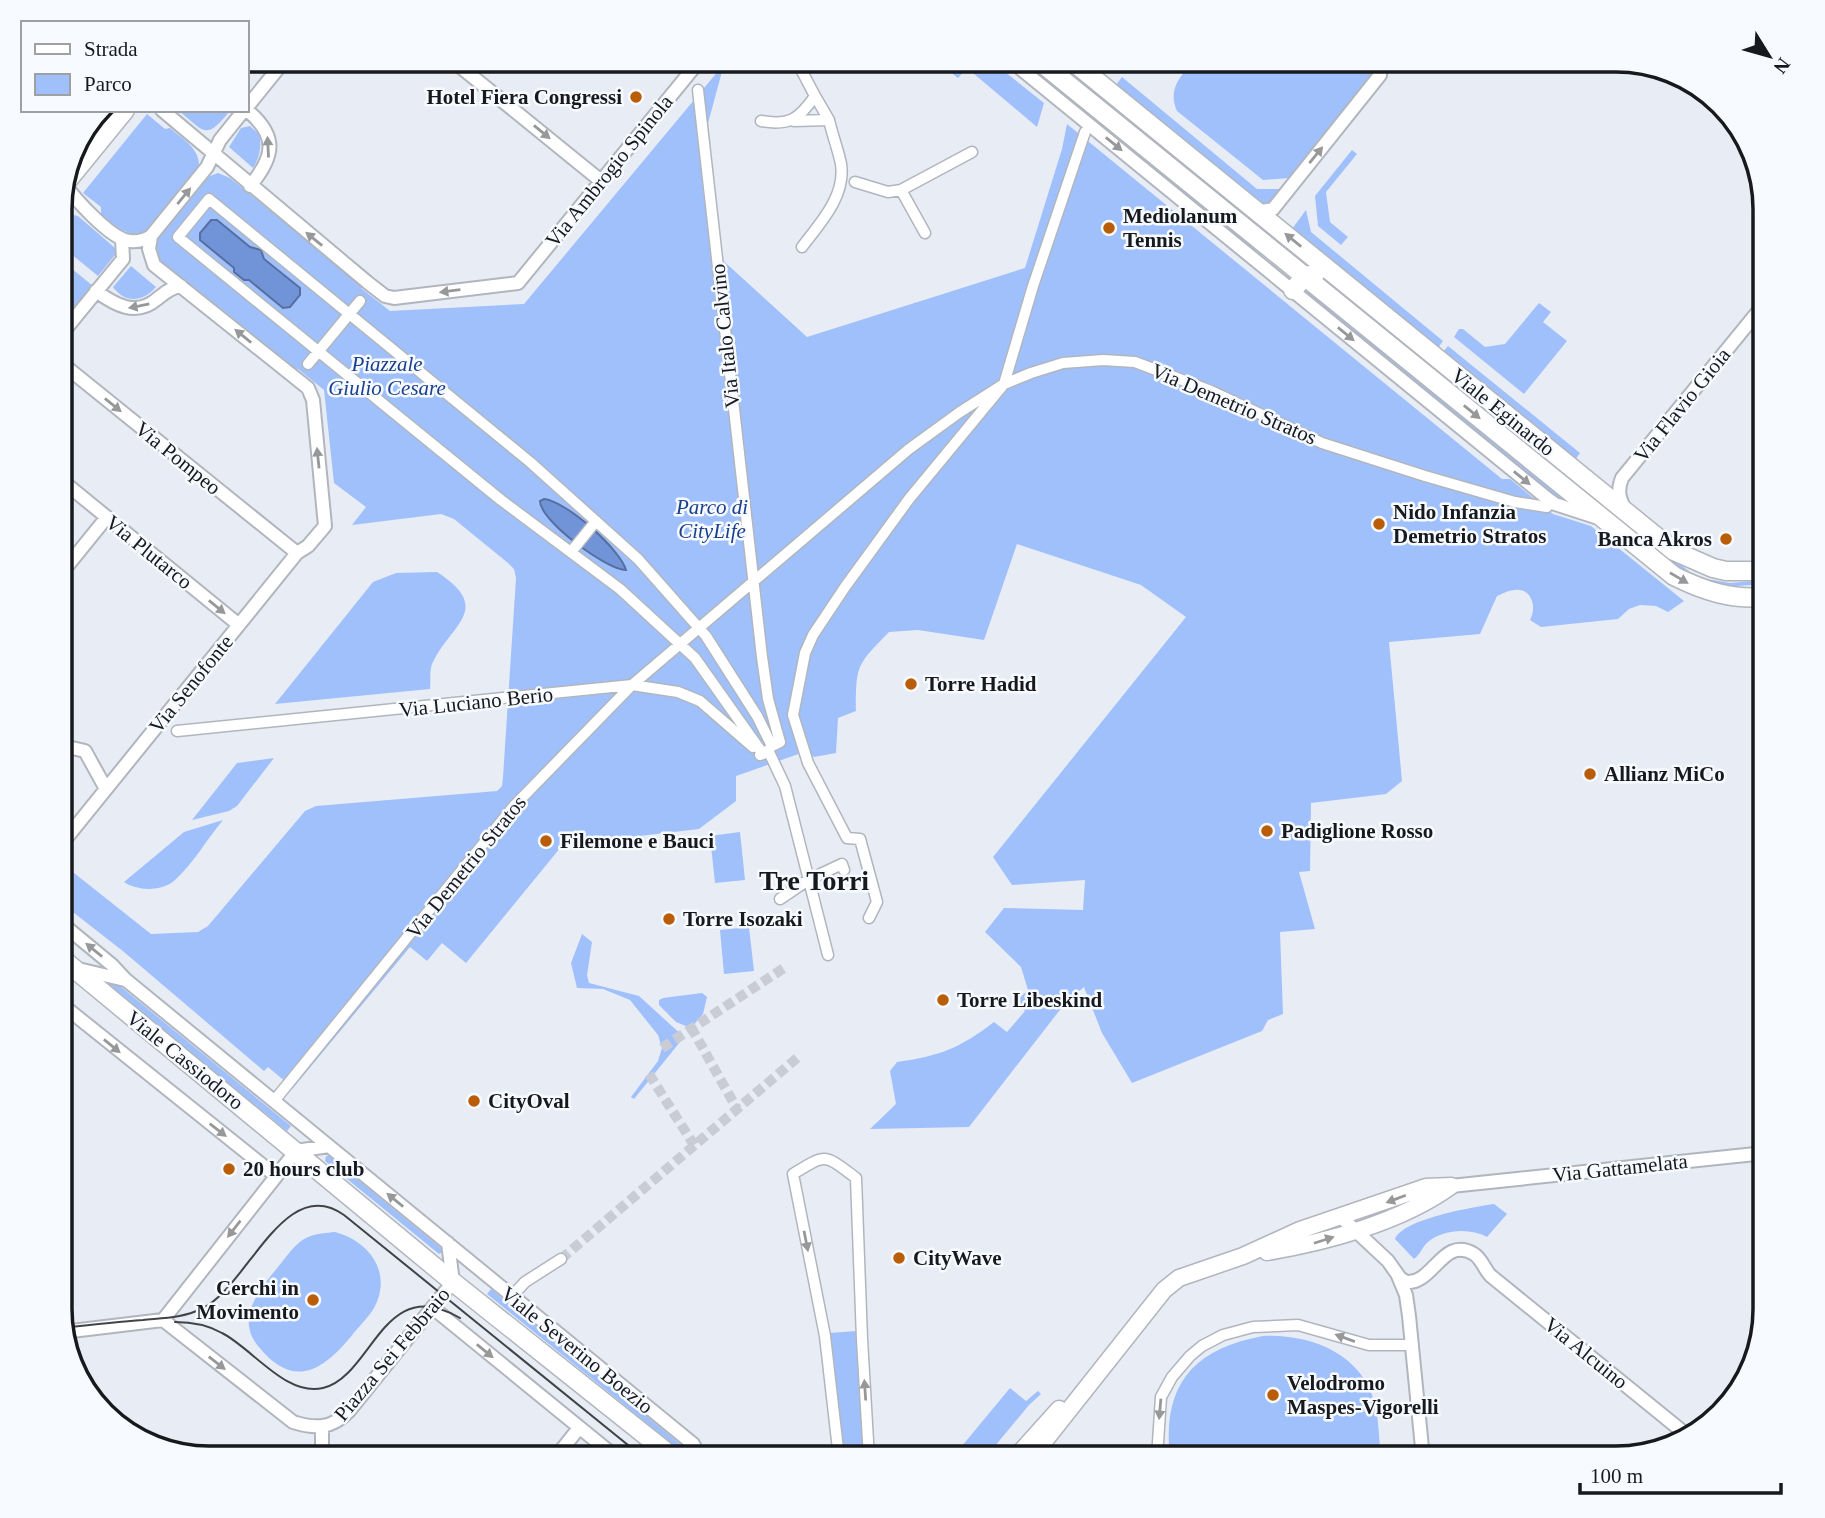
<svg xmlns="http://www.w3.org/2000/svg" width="1825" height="1518" font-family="'Times New Roman',serif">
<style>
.green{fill:#a0c0fc}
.water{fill:#7194d8;stroke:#566fa0;stroke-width:2}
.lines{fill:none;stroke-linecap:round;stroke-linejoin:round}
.pedestrian-tunnel{stroke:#c9ccd4;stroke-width:10;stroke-dasharray:10 5;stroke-linecap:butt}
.pedestrian-casing{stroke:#b1b6be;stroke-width:13}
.minor-casing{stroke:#b1b6be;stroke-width:16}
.tertiary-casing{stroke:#b1b6be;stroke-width:19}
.secondary-casing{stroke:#b1b6be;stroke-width:21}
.pedestrian{stroke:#fff;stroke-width:10}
.minor{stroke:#fff;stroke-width:12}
.tertiary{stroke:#fff;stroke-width:16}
.secondary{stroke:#fff;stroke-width:18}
.tram{stroke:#414347;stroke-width:2}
.oneway{fill:#979899}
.poi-dot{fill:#ba5d09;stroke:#f7faff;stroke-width:2.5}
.labels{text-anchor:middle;stroke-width:5;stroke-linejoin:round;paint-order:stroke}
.poi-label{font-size:21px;font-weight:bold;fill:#18191c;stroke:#f7faff;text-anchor:start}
.street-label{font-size:21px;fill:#18191c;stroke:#f7faff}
.park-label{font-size:21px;font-style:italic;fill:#1a3f8e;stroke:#f7faff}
.district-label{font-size:28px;font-weight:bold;fill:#18191c;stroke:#f7faff}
.rim{fill:none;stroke:#18191c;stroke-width:3.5}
</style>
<rect width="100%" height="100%" fill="#e8ecf5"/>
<path class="green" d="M935,60H990L1044,103L1037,127L967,68L958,78Z
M1194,60H1370L1374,74L1289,178L1263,180L1177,111C1167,89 1181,76 1194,60Z
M724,64L707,127L718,256L807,337L1025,268L1062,149L1067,124L1502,479H1510L1553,514L1591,526L1684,601L1668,612L1656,606L1640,605L1629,609L1618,619L1541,627L1530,620C1537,607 1532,588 1515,590C1509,590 1502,594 1497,596L1480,634L1389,642L1402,781L1386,794L1311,803L1310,871L1299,872L1315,929L1280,932L1283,1014L1268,1020L1262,1031L1132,1083L1102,1033L1084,987L1066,1002L969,1127L870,1129L896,1104L890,1071L897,1062C940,1056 960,1048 994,1022L1007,1032L1025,1011L1016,1001L1028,990L1021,967L985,932L1004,908L1083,910L1085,880L1012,885L993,857L1186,617L1141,585L1017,544L984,640L918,630L889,632C857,665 856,664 856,711L838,718L836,753L814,757L807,751L736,776V801L699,829L588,842L574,831L466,963L442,943L427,961L410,947L293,1088L268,1067L264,1071L124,952L60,902V880L69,869L151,934L198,932L208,926L305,811L316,806L497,791L502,786L503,777L516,578L514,569L508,563L454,519L441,514L352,525L366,507L334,483L324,390L298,369L294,373L159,262L154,253V239L205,178L218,173L230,178L362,285L361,288L390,311L524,304Z
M1122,77L1257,189H1282L1268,206L1263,205L1116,85Z
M178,110H231C205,141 206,133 178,110Z
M147,114L165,129L170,128C184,140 201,149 199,169L146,234C126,237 116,226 101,215V207L83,193Z
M1102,121L1257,248L1253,252L1098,126Z
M250,126L260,135C261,148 260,157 253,168L229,147L241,128Z
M1352,150L1357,154L1326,192L1330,222L1348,237L1341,245L1318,226L1315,196Z
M1306,210L1311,232L1443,341L1438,348L1292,229Z
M70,214L78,216L115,248V255L98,276L60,245V222Z
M60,259L93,286L60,326Z
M131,266L156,287C143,302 125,304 113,287Z
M1306,288L1566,500L1554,498L1299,290Z
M1539,303L1551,312L1543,322L1567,341L1524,394L1454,337L1459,329H1463L1485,347L1505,344Z
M1448,346L1580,453L1575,460L1443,352Z
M1472,400L1483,405L1691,573L1707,579L1730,583L1765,580V584L1723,587L1680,571Z
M437,572C494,609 451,624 433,662C429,669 431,681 430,689L275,704L373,582L396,573Z
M274,758L237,806L229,811L192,820L237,763Z
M223,820C207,839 193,864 175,880C162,892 137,891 124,882L184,832Z
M740,832L745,880L715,883L710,836Z
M749,927L754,971L724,974L720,930Z
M582,934L592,942L587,975L589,983L639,996L684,1037L634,1099L631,1097L658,1061L662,1048L658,1035L630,1000L603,989L577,988L571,963Z
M103,981L120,986L291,1126L287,1131Z
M702,993L707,997L703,1014L691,1028L676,1022L659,1005V1000L663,998Z
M326,1156H329L442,1249L441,1253L439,1254L325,1161Z
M1494,1204L1507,1214L1487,1237C1470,1228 1444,1229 1428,1242C1422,1247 1420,1255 1414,1259L1395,1239C1403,1219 1473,1207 1494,1204Z
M335,1232C365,1240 389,1266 378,1299C374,1312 362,1323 353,1334C324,1370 294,1391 258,1346C235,1318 260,1289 278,1267C287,1256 296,1242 308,1237C317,1233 326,1233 335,1232Z
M491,1289L695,1456V1458H690L487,1294Z
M856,1331L868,1453L841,1456L829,1333Z
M1263,1336C1310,1334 1362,1353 1375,1404C1379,1421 1379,1441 1381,1458H1170C1162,1387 1191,1349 1263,1336Z
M1010,1388L1026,1401L1038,1391L1041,1394L1029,1405L985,1458H952Z"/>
<path class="water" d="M211,220H217L250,247L261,250L264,259L300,288V295L290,307L283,308L249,280H244L234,272V268L200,240V233Z
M544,499C566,501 620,549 626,570C607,570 540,521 540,501Z"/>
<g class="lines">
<path class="pedestrian-tunnel" d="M691,1027L737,1109
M662,1048L787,966
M649,1074L694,1145
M561,1259L797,1058"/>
<defs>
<path id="pedestrian" d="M801,65L824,60
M698,90L762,657L768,699L780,742L772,746L757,716L706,636L638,559L530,462L209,199L178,237L501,500L620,589L695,658L763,754L760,755
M761,121C790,126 799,119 815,96L796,60
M794,121L829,120L815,96
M855,182L888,192L901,190L972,152
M901,190L925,233
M802,247C820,223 846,196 841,164C838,149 832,134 829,120
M308,364L360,301
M571,552L596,521
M177,731L632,685L678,692L700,701L753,747
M768,750L785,786L828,955
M780,899L808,880L842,864L844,870
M869,918L877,902L860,839L847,838L808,763L793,715L805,653L813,635L845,587L909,499L1004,384L1033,286L1085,132
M274,1101L514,806L632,685L909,449L960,412L1004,384L1031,373L1063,363L1103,360L1135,362L1211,391L1322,443L1425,476L1515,502L1547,507
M512,1296L525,1282L561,1259
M839,1458L825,1336L793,1174C827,1153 824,1154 856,1178L862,1339L869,1458
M1157,1458L1161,1397L1172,1377L1190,1356L1202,1346L1223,1335L1253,1327L1298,1325L1369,1345H1413"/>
<path id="minor" d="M452,60L601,181
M1010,60L1548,499L1555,504L1595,517
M1381,65L1418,60
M470,74L482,60
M247,107L285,60
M162,110L367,282L385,296L394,298L518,283L700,60
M247,110C278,136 275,156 250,186
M65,185C76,200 107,234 125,240C135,243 143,241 151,236L207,167L220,140L244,110
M1257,212L1273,209L1380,75L1381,65L1377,60
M96,291C115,305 136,317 157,299C166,292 170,288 181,286
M60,336L123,259L122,239
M60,362L297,553
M60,479L239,625
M1625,510C1619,497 1617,491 1622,478L1765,303
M60,575L107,517
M60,749L72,748L85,751L106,789
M60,846L297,553L308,546L325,526L313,400L308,388L154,265L149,249L151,236
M60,922L112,965L126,980L693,1444L701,1458
M78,969L125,980
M60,1003L276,1176
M1451,1186L1765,1153
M1342,1218L1388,1261L1400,1278L1406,1282C1433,1285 1443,1235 1474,1254C1482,1259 1484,1269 1491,1276L1688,1436
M1398,1276L1406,1295L1409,1316L1423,1458
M433,1308L617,1458
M163,1320L293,1422C315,1429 332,1429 349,1411L453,1282L448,1243
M163,1320L296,1151L329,1146
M63,1332L163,1320
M322,1427V1458
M555,1458L579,1428"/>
<path id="tertiary" d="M1267,1252C1327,1242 1401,1222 1451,1186
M1015,1458L1059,1409
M1031,1458L1164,1290L1179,1278L1243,1256L1300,1230L1426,1187L1451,1186"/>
<path id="secondary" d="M1038,60L1674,576C1704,591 1732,600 1765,597
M1071,60L1674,551L1713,568L1726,571H1765
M63,186L125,110
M1293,290L1305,276L1315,274
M60,957L453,1282L674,1458"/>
</defs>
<use href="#pedestrian" class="pedestrian-casing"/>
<use href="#minor" class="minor-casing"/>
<use href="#tertiary" class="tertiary-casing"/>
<use href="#secondary" class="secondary-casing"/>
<use href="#pedestrian" class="pedestrian"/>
<use href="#minor" class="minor"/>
<use href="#tertiary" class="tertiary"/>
<use href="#secondary" class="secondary"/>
<path class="tram" d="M175,1322C192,1322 208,1325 222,1333C252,1348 286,1397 323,1388C373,1376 383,1272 460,1318
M62,1328C89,1325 116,1322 143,1320C162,1318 183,1318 201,1309C247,1289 284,1172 344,1215L644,1458"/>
</g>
<defs><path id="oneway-solid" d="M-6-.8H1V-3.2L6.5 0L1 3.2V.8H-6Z" transform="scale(1.75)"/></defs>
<g class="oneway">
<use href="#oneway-solid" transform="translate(542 132) rotate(39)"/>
<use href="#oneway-solid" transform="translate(1114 144) rotate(39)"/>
<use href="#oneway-solid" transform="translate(268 147) rotate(-93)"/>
<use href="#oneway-solid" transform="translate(1316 155) rotate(-51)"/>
<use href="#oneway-solid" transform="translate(184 196) rotate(-51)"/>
<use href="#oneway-solid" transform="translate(314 239) rotate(-141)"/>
<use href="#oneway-solid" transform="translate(1293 240) rotate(-141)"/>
<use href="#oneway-solid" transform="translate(450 291) rotate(173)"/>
<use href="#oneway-solid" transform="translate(139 306) rotate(169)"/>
<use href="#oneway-solid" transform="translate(1346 334) rotate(39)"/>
<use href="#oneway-solid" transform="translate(243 336) rotate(-141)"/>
<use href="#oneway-solid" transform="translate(113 405) rotate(39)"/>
<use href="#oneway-solid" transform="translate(1472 412) rotate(39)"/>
<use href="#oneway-solid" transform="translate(318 458) rotate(-96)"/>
<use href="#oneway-solid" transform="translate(1522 478) rotate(39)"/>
<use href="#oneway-solid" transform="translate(1679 578) rotate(30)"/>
<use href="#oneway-solid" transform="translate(217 607) rotate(39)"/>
<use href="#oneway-solid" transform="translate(94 950) rotate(-141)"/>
<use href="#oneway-solid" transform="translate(112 1046) rotate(39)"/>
<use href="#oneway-solid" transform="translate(218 1130) rotate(38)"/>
<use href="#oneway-solid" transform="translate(1396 1199) rotate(159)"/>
<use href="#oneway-solid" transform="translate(395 1200) rotate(-141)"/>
<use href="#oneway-solid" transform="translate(234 1229) rotate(128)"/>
<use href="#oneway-solid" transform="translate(1324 1240) rotate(-18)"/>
<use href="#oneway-solid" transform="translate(806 1241) rotate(79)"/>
<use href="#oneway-solid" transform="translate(1345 1338) rotate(-160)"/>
<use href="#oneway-solid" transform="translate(485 1351) rotate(39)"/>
<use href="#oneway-solid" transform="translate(217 1363) rotate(38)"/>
<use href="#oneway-solid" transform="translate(865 1390) rotate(-94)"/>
<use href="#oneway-solid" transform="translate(1160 1409) rotate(95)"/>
</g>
<g class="poi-dot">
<circle cx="636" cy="97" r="7"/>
<circle cx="1109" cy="228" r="7"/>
<circle cx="1379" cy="524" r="7"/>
<circle cx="1726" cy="539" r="7"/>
<circle cx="911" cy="684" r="7"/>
<circle cx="1590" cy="774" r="7"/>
<circle cx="1267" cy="831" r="7"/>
<circle cx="546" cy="841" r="7"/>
<circle cx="669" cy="919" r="7"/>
<circle cx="943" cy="1000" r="7"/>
<circle cx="474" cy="1101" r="7"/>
<circle cx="229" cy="1169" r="7"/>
<circle cx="899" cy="1258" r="7"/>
<circle cx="313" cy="1300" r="7"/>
<circle cx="1273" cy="1395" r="7"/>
</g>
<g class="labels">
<g class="poi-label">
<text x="622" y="104" text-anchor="end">Hotel Fiera Congressi</text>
<text x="1123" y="223">Mediolanum<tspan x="1123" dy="24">Tennis</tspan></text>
<text x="1393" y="519">Nido Infanzia<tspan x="1393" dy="24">Demetrio Stratos</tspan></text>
<text x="1712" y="546" text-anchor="end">Banca Akros</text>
<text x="925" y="691">Torre Hadid</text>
<text x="1604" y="781">Allianz MiCo</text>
<text x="1281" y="838">Padiglione Rosso</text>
<text x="560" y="848">Filemone e Bauci</text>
<text x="683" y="926">Torre Isozaki</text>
<text x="957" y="1007">Torre Libeskind</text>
<text x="488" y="1108">CityOval</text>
<text x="243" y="1176">20 hours club</text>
<text x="913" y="1265">CityWave</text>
<text x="299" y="1295" text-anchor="end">Cerchi in<tspan x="299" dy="24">Movimento</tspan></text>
<text x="1287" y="1390">Velodromo<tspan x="1287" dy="24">Maspes-Vigorelli</tspan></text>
</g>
<g class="street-label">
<text transform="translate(609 171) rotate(-51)" y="7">Via Ambrogio Spinola</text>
<text transform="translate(725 336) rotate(-96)" y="7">Via Italo Calvino</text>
<text transform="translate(1234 404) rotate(23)" y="7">Via Demetrio Stratos</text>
<text transform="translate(1682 405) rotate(-51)" y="7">Via Flavio Gioia</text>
<text transform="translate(1503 412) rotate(39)" y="7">Viale Eginardo</text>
<text transform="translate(178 458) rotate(39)" y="7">Via Pompeo</text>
<text transform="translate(149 552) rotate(39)" y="7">Via Plutarco</text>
<text transform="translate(191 684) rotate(-51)" y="7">Via Senofonte</text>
<text transform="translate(476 702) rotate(-6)" y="7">Via Luciano Berio</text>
<text transform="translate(466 867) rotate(-51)" y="7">Via Demetrio Stratos</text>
<text transform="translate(185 1060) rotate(39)" y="7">Viale Cassiodoro</text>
<text transform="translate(1620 1168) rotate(-6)" y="7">Via Gattamelata</text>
<text transform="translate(577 1350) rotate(39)" y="7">Viale Severino Boezio</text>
<text transform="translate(1586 1353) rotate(39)" y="7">Via Alcuino</text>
<text transform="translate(392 1354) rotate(-50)" y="7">Piazza Sei Febbraio</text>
</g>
<g class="park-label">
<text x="387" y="371">Piazzale<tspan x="387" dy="24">Giulio Cesare</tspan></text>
<text x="712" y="514">Parco di<tspan x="712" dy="24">CityLife</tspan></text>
</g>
<g class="district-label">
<text x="814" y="890">Tre Torri</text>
</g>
</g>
<path d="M0 0H1825V1518H0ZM209 72H1616A137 137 0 0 1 1753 209V1309A137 137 0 0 1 1616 1446H209A137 137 0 0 1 72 1309V209A137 137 0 0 1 209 72Z" fill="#f7faff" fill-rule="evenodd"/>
<path class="rim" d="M209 72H1616A137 137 0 0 1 1753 209V1309A137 137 0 0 1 1616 1446H209A137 137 0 0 1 72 1309V209A137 137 0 0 1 209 72Z"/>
<rect x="21" y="21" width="228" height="91" fill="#f7faff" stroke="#9ea0a4" stroke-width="2"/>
<rect x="35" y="44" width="35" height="10" fill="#ffffff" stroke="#9ea0a4" stroke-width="2"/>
<text x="84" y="56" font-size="21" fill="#18191c">Strada</text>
<rect x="35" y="74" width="35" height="21" fill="#a0c0fc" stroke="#9ea0a4" stroke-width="2"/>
<text x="84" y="91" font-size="21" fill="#18191c">Parco</text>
<g transform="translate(1769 56) rotate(127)" stroke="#f7faff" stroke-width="5" paint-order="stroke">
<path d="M0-5L12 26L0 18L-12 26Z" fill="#18191c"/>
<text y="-10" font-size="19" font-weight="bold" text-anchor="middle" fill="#18191c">N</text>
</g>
<path d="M1580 1483v10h201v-10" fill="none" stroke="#18191c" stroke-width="3.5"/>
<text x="1590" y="1483" font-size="21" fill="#18191c" stroke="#f7faff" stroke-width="5" paint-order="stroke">100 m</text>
</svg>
